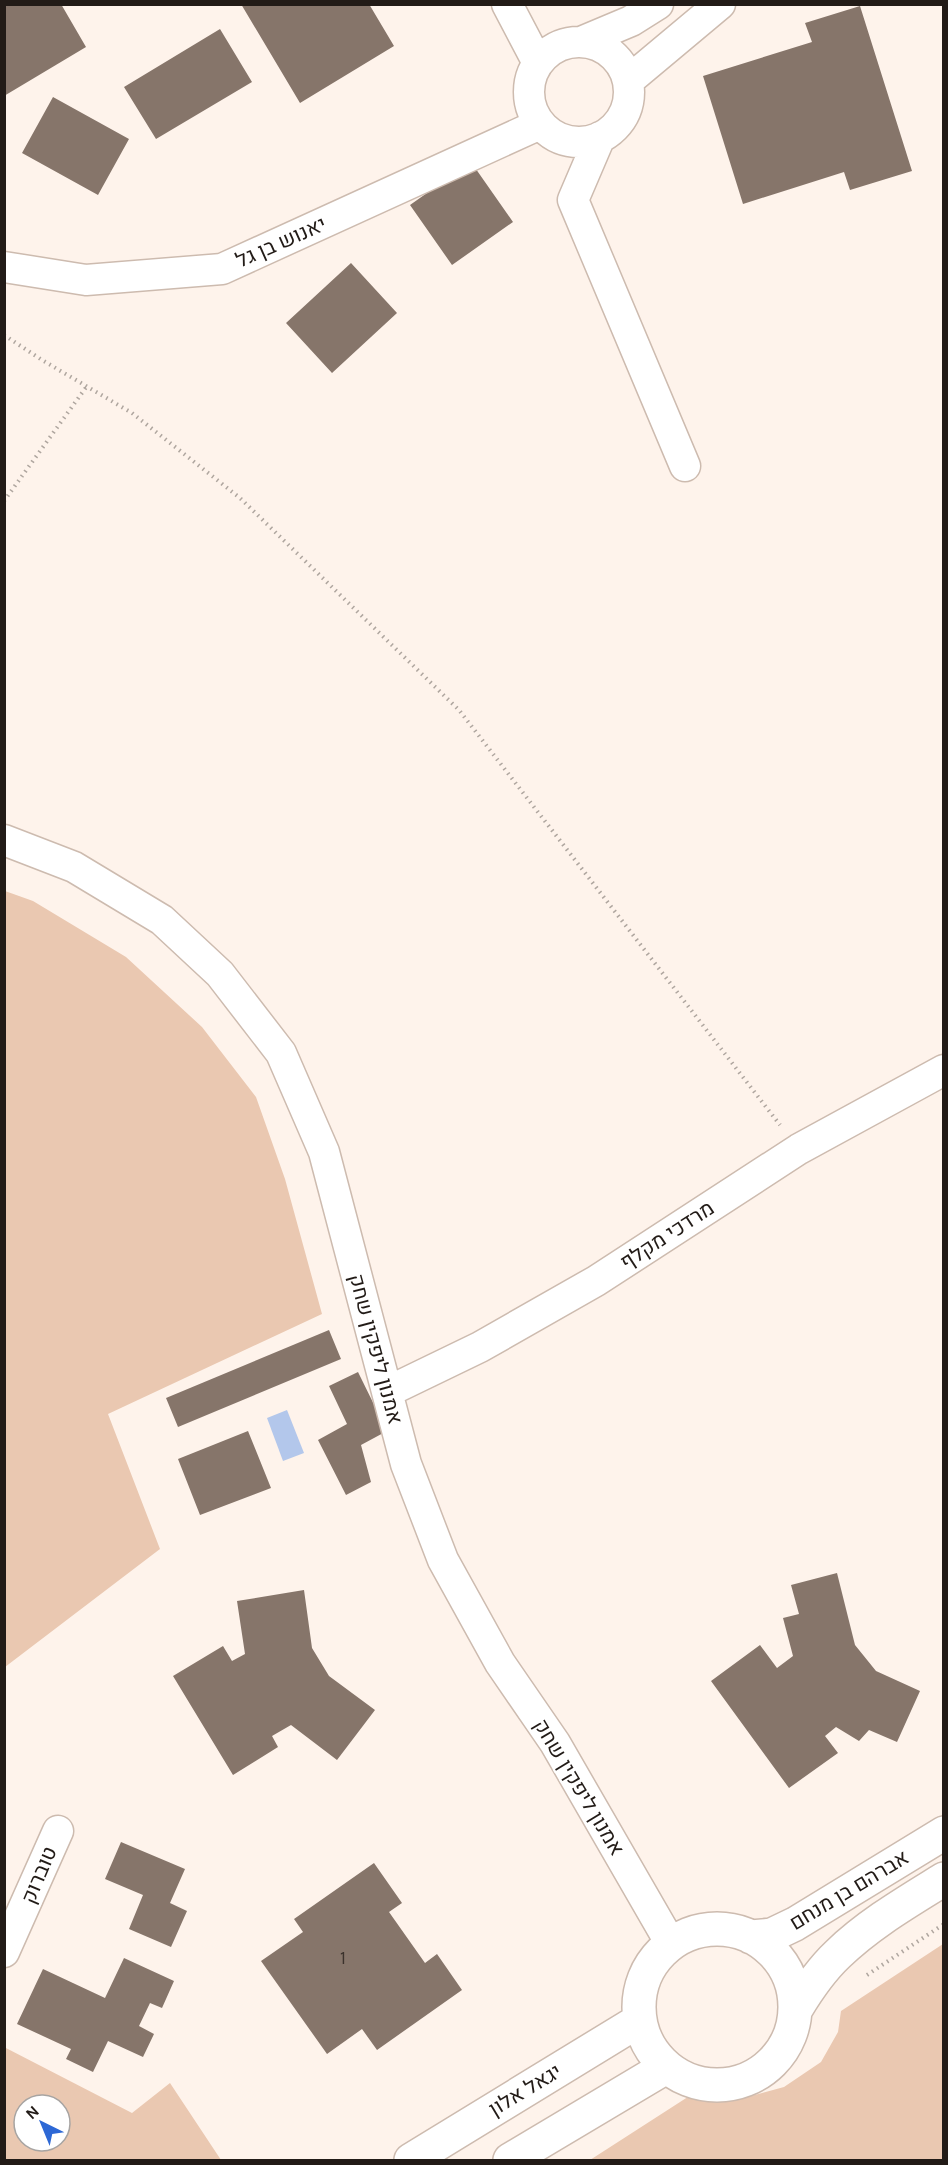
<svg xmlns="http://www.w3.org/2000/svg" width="948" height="2165" font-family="Karla,Heebo,sans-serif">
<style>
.green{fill:#eac8b1;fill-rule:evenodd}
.water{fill:#b3c7eb}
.building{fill:#86756a}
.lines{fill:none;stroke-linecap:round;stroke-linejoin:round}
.street-casing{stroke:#cdbbaf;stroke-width:33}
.secondary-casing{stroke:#cdbbaf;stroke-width:36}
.path{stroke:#afa69f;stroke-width:4;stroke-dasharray:1.5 4.5;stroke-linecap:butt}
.street{stroke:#fff;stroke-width:30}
.secondary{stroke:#fff;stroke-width:33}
.labels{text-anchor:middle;stroke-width:4.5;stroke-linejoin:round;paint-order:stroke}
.number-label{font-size:18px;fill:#3b322c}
.street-label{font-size:21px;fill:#221b17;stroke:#fff}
</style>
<rect width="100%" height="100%" fill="#fef3eb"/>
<path class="green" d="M5,891L33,901L126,957L202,1027L256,1097L285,1179L322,1314L108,1414L160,1549L5,1667Z
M943,1944V2160H590L694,2093L740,2099L784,2087L821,2062L838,2032L841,2011Z
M4,2047L132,2113L170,2083L221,2160H5ZM24,2105H60V2141H24Z"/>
<path class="water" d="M287,1410L304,1453L283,1461L267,1418Z"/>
<path class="building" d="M4,4H61L86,47L4,96Z
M241,4H369L394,46L300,103Z
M860,6L912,171L850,190L844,172L743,204L703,76L812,42L805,23Z
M220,29L252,82L156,139L124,87Z
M53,97L129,139L98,195L22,153Z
M471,162L513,222L452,265L410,205Z
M351,263L397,313L332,373L286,323Z
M329,1330L341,1359L178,1427L166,1398Z
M358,1372L387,1431L361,1445L371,1482L346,1495L318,1440L347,1424L329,1386Z
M248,1431L271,1488L200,1515L178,1459Z
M837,1573L855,1645L876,1671L920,1691L897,1742L869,1730L859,1741L836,1727L825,1736L838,1753L789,1788L711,1681L760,1645L777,1668L793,1656L783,1618L799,1614L791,1585Z
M304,1590L312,1648L329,1676L375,1710L337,1760L291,1725L272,1736L278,1747L233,1775L173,1676L223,1646L232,1661L245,1654L237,1601Z
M121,1842L185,1869L170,1903L187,1911L171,1947L129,1929L143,1895L105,1879Z
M374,1863L402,1903L389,1912L425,1963L437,1954L462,1990L377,2050L362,2029L327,2054L261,1961L303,1932L294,1919Z
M124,1958L174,1981L162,2008L150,2003L139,2026L154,2034L143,2057L108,2041L93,2072L66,2059L71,2049L17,2024L43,1969L105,1998Z"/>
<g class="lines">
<defs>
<path id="street" d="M507,4L538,63
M581,42L631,21L658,4
M529 92a50 50 0 1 1 100 0a50 50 0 1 1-100 0Z
M628,81L720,4
M600,137L573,200L685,466
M4,267L86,280L222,269L540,124
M4,840L74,867L162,920L220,974L281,1053L324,1152L406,1464L443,1560L500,1663L555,1743L671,1944
M387,1392L480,1347L596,1281L799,1149L944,1070
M4,1952L58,1831"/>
<path id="secondary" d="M639 2007a78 78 0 1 1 156 0a78 78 0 1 1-156 0Z
M751,1937L772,1935L795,1924L944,1833
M796,2009C808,1989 821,1970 838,1954C869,1924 907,1902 944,1879
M411,2160L640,2020
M510,2160L666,2067"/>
</defs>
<use href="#street" class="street-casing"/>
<use href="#secondary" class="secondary-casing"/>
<path class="path" d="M4,335L42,360L132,413L240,498L459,710L780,1125
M4,501L87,386
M867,1975L944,1924"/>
<use href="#street" class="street"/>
<use href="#secondary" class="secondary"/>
</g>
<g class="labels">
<g class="number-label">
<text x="343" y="1964">1</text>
</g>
<g class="street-label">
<text transform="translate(281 242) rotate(-24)" y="7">יאנוש בן גל</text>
<text transform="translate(667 1235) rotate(-33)" y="7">מרדכי מקלף</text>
<text transform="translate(376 1349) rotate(75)" y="7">אמנון ליפקין שחק</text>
<text transform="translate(579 1787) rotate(59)" y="7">אמנון ליפקין שחק</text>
<text transform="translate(39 1875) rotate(-67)" y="7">טוברוק</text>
<text transform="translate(849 1890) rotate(-31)" y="7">אברהם בן מנחם</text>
<text transform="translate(525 2090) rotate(-31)" y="7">יגאל אלון</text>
</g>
</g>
<rect width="948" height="2165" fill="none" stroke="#221b17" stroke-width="12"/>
<g transform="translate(42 2123) rotate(317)"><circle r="28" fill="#ffffff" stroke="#a7a4a2" stroke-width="1.5"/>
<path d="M0-4.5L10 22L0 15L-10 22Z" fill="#2d68d5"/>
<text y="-9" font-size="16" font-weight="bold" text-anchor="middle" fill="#221b17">N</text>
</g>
</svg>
